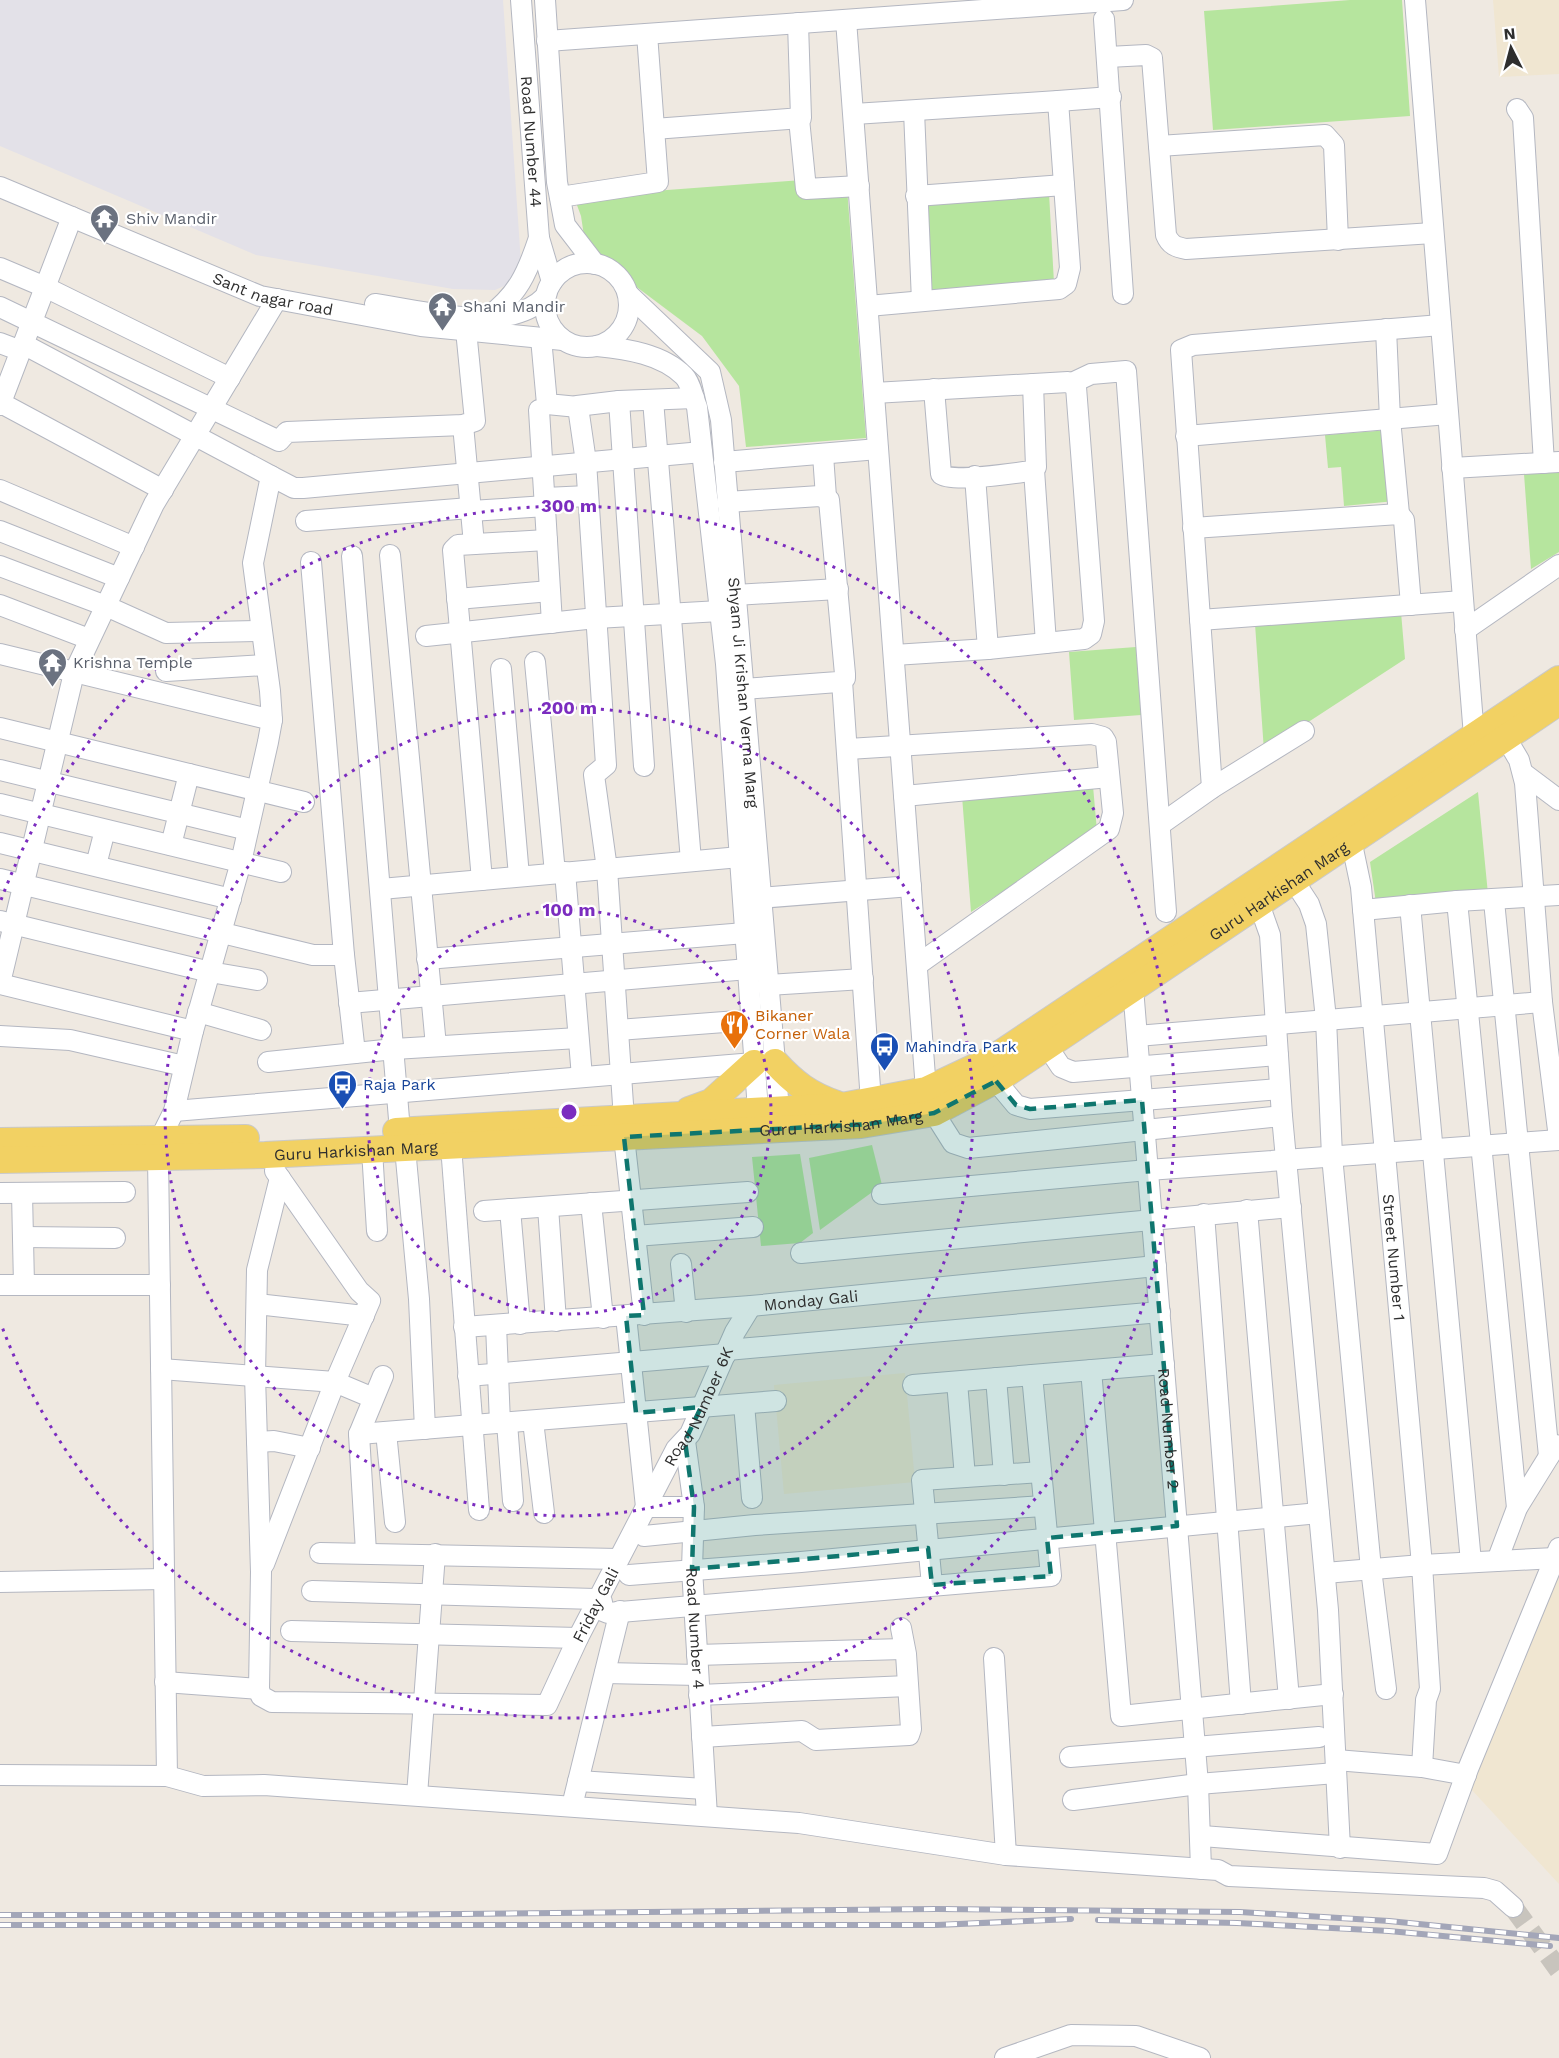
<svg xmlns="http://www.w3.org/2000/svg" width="1559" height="2058" font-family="'Work Sans',sans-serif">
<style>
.industrial{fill:#e3e1e8}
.education{fill:#f0e6d1}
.green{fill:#b6e59e}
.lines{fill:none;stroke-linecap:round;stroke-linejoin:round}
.minor-tunnel{stroke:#c8c4bd;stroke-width:20;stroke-dasharray:20 10;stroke-linecap:butt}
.minor-casing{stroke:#b4b7c1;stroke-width:22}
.major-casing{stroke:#c9c9c9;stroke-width:28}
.minor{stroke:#fff;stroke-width:20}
.major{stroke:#f2d163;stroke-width:26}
.rail-casing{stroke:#a3a6b8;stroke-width:6}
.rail{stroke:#fff;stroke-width:4;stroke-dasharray:11;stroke-linecap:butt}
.marked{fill:#0f766e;fill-opacity:0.2;stroke:#0f766e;stroke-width:4.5;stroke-dasharray:12 8;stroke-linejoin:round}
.ring{fill:none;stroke:#7b2cbf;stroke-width:3;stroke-dasharray:3 6}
.labels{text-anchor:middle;stroke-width:4.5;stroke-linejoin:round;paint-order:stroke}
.street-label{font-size:16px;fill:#2e2e2e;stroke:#fff}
.worship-label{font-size:16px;fill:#5b616d;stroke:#fff;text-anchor:start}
.food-label{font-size:16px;fill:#c56008;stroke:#fff;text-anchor:start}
.transit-label{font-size:16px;fill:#164399;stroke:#fff;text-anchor:start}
.centre{fill:#7b2cbf;stroke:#fff;stroke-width:3}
.ring-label{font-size:18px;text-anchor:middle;font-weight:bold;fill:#7b2cbf;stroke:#fff;stroke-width:4.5;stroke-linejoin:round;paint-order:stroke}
</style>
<rect width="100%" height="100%" fill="#efe9e1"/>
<path class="industrial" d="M0,0H503L521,263L511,283L495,290L453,289L256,255L0,146Z"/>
<path class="education" d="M1493,0H1559V74L1499,77Z
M905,1373L915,1482L784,1494L774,1385Z
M1559,1572V1884L1470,1788Z"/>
<path class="green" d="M1350,0H1402L1410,116L1213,130L1204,11Z
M802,180L847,188L866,438L746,447L739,386L702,336L586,249L581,216L574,197Z
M1049,193L1054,283L924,291L919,201Z
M1389,430L1395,501L1344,506L1341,467L1328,468L1325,435Z
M1559,471V552L1531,569L1524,474Z
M1401,612L1405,659L1264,751L1255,624Z
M1136,647L1141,715L1074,720L1069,652Z
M1093,786L1097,831L971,912L962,796Z
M1478,792L1488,894L1376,903L1370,862Z
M872,1145L882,1185L820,1230L809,1158Z
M800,1154L813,1233L800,1243L761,1246L752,1157Z"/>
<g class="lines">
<path class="minor-tunnel" d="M1513,1907L1559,1970"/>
<defs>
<g id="minor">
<path id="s1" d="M521,0L539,238L552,282"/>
<path d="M545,0L557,182L565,225L595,264"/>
<path d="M1415,0L1474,736"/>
<path d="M1104,19L1123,294"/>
<path d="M846,20L926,1090"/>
<path d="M547,41L1123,0"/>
<path d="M1108,57L1146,55L1152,58L1166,235C1170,245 1176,247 1186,249L1433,233"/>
<path d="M1058,101L1111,97"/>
<path d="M1517,109L1523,118L1544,463"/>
<path d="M914,111L922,301"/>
<path d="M854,114L1058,101L1070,268L1066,284L1059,289L868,306"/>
<path d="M799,119L806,189L859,186"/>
<path d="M654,129L801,118L798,23"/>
<path d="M1159,146L1325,135L1334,145L1338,240"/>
<path id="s2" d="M0,187L260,296L421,326L563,340"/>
<path d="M916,196L1064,185"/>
<path d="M560,197L658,182L647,34"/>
<circle cx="587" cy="305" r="42"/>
<path d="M0,268L45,287L230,378"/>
<path id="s3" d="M628,294L710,372L721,420L780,1122"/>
<path d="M375,304C423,311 508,335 545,297"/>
<path d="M0,307L279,441L287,432L463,425L475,421L466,330"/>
<path d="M488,317C518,294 527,274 539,238"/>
<path d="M1386,329L1390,419L1399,514"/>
<path d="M541,338L547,404L578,407L586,462L606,765L594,775L607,869L624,1119"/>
<path d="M0,343L21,351"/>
<path d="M23,344L271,476L253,563L270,691L272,720L268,742L241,862L193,1031L174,1111L160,1139"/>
<path d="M597,346C627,349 662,354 684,376C691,383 693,398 697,407L726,664L759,1124"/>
<path d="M1072,383L1091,374L1126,371L1166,912"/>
<path d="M934,389L941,474C951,483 1015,473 1031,471L1036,467L1033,384"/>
<path d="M874,393L1068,382L1076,387L1094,621L1091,634L1084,639L988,649L894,655"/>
<path d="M653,400L691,861"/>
<path d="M619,401L644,766"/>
<path d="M1,403L163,490"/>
<path d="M0,405L72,217"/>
<path d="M577,406L619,401L694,398"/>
<path d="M539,410L552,623"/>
<path d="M463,425L474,544"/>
<path d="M1186,436L1448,414"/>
<path d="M823,455L826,497"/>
<path d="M724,462L878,449"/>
<path d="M1452,468L1559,462"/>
<path d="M1034,470L1046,643"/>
<path d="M271,476L294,488H303L702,452"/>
<path d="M975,476L988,649"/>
<path d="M0,490L134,547"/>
<path d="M545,498L588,496"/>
<path d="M727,502L820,496L829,500L845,674V678L838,682L743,689"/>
<path d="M471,511L546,506"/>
<path d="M306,521L470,508"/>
<path d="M1193,528L1399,514L1404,520L1411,605"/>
<path d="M0,531L119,578"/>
<path d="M390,555L436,1046"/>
<path d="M352,556L400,1131"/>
<path d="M311,562L344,955L355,1053"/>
<path d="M0,566L106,606L166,633L261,631"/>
<path d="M735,595L838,589"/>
<path d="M457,599L550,591"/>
<path d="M0,605L89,639"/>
<path d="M1200,620L1463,601"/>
<path d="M1465,630L1559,565"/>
<path d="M426,636L596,618L720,611"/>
<path d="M0,654L272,720"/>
<path d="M535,662L555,873"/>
<path d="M501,669L519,876"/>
<path d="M166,671L266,665"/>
<path d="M842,681L871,1102"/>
<path d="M0,728L304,802"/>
<path d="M1506,738L1519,760L1525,783L1542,1002L1559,1138"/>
<path d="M848,749L1092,734L1103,737L1106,742L1113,813L1109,829L917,965"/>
<path d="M0,770L248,830"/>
<path d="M1523,773L1559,800"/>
<path d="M1212,788L1181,350L1193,345L1441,325"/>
<path d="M904,796L1109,777"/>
<path d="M0,804L281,872"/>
<path d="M1161,824L1212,788L1304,731"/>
<path id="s4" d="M1349,830L1361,887L1422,1565L1555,1558"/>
<path d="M0,843L231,899"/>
<path d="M171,845L189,774"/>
<path d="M96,865L105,830"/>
<path d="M565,872L582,1077"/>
<path d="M0,879L313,955H344"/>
<path d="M482,880L453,550L458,545L547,540"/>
<path d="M1294,881L1309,904L1316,924L1326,1019L1332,1156L1371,1569L1386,1689"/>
<path d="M381,889L740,857"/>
<path d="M760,898L911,886"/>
<path d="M1457,901L1517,1508"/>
<path d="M1494,901L1549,1456"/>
<path d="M1259,904L1270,935L1282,1116L1328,1610L1340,1848"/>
<path d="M1410,905L1471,1562"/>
<path d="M1363,910L1457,901L1559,895"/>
<path d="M0,921L210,972L257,980"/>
<path d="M427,959L745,933"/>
<path d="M0,983L74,673L154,504L277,299"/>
<path d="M0,984L193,1031"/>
<path d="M768,985L863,979"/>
<path id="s5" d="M1133,988L1198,1784L1201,1869"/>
<path d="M349,1003L748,969"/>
<path d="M198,1012L261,1030"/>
<path d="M618,1030L751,1020"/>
<path d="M0,1036L70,1040L184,1066"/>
<path d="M1137,1036L1542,1002"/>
<path d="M1047,1046L1061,1067L1073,1072L1278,1055"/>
<path d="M268,1062L394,1049L578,1038"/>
<path d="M996,1081L1016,1105L1030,1109L1280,1089"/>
<path d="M174,1111L754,1063"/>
<path d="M934,1113L953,1143L968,1148L1282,1116"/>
<path d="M624,1137L644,1315"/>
<path d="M451,1146L479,1510"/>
<path d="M405,1148L419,1299L425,1429"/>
<path d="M372,1150L377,1231"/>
<path d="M158,1158L167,1776"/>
<path id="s6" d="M280,1178L257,1270L255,1376L261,1572L259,1689L261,1696L272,1702L547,1705L578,1638L676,1449L690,1434L735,1332L751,1306"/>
<path d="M0,1193L125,1192"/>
<path d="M22,1193L24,1285"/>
<path d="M882,1194L1148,1170L1559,1140"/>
<path d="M591,1203L603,1318"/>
<path d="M548,1207L556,1321"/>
<path d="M510,1209L520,1324"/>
<path d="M1247,1210L1289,1699"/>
<path d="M484,1211L748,1192"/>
<path d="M1204,1214L1241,1704"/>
<path d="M635,1236L753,1227"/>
<path d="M23,1237L115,1238"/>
<path d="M801,1253L1291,1207"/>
<path d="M681,1264L686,1312"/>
<path d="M0,1285H160"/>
<path d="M257,1304L364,1316"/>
<path d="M626,1316L646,1507"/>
<path d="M496,1325L500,1423"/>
<path id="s7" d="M464,1327L751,1306L1156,1266"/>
<path d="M727,1350L1160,1312"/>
<path d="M161,1369L335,1382L373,1398"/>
<path d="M1091,1370L1121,1716L1333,1694"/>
<path d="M468,1376L726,1354"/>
<path d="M996,1378L1004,1475"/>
<path d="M957,1382L965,1477"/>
<path d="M913,1385L1164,1364"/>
<path d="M744,1404L752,1498"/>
<path d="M533,1421L544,1513"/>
<path d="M507,1423L513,1501"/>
<path d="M386,1432L395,1522"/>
<path d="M359,1434L776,1401"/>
<path id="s8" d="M685,1441L694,1507L692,1569L707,1816"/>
<path d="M257,1442L274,1441L310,1448"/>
<path d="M646,1507H694"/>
<path d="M644,1536L755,1525L1044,1506"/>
<path d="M366,1552L359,1434L383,1376"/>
<path d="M320,1553L618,1559"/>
<path d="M1497,1561L1517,1508L1556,1445"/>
<path d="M264,1564L335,1382L370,1301L359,1291L275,1171"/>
<path d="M1325,1573L1422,1565L1430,1689L1426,1700L1422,1767"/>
<path d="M629,1575L801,1562L1319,1513"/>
<path d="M0,1582L164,1579"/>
<path d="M932,1585L922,1480L1041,1472"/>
<path d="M312,1591L595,1599L602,1602L603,1611L608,1613L1051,1576L1032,1375"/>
<path d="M291,1631L578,1638"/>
<path d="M697,1655L903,1649"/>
<path d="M994,1658L1006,1855"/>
<path d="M605,1673L698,1675"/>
<path d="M165,1682L259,1689"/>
<path d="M699,1695L908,1686"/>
<path d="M702,1737L802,1731L816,1740L909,1735L911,1729L906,1654L901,1628"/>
<path d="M1070,1757L1319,1737"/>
<path d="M1336,1760L1422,1767L1466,1775"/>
<path d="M0,1775L167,1776L203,1786L264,1785L799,1823L1006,1855L1218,1870L1229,1876L1484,1888L1495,1891L1513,1907"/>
<path d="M578,1781L705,1789"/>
<path d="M417,1795L435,1554"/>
<path d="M1073,1800L1198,1784L1336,1773"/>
<path d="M572,1806L620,1611"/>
<path d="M1202,1836L1437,1854L1468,1769L1559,1548"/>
<path d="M1005,2058L1071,2035L1136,2036L1200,2058"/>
</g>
<g id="major">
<path d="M775,1062C794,1083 810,1095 837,1104"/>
<path d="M689,1110L711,1102L754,1063"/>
<path d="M396,1131L842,1106L926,1090L992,1059L1559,679"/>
<path d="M0,1141L246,1138"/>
<path id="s9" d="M0,1160L265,1155L861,1125L934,1113L1000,1078L1559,702"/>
</g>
</defs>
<use href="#minor" class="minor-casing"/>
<use href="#major" class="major-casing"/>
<use href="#minor" class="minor"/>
<use href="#major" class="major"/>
<defs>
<path id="rail" d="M0,1915H361L936,1909L1240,1912L1389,1921L1559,1938
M1098,1920L1237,1923L1389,1931L1550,1946
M0,1925H937L1071,1919"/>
</defs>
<use href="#rail" class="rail-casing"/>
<use href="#rail" class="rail"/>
</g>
<path class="marked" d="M996,1081L1016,1105L1030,1109L1142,1100L1177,1526L1047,1538L1051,1576L932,1585L928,1548L692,1569L694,1507L685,1441L701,1407L636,1413L626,1316L644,1315L624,1137L869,1124L934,1113Z"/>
<g class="ring">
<circle cx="569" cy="1112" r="202"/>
<circle cx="569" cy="1112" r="404"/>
<path d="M1 900A606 606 0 1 1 1 1324"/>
</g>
<defs>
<symbol id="temple-pin" viewBox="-11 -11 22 30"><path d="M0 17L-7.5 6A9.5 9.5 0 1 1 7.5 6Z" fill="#6b7280" stroke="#fff"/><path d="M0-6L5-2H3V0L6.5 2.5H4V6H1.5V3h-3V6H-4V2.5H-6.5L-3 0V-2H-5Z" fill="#fff"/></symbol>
<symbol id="restaurant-pin" viewBox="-11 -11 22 30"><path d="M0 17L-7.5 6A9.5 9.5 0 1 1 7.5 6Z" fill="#e8710a" stroke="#fff"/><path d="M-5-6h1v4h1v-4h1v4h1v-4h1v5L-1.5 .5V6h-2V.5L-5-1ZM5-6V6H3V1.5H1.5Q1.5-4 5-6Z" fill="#fff"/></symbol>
<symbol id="bus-pin" viewBox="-11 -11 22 30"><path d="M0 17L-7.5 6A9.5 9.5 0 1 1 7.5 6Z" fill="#1a4fb4" stroke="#fff"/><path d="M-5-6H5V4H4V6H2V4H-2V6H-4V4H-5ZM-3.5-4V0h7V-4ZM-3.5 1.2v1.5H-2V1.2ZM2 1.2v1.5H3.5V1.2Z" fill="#fff"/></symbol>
</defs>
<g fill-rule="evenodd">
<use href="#temple-pin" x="88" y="202" width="33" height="45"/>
<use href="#temple-pin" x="426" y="290" width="33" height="45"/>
<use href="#temple-pin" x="36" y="646" width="33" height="45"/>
<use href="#restaurant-pin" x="718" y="1008" width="33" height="45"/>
<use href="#bus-pin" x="868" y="1030" width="33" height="45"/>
<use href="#bus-pin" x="326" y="1068" width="33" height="45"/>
</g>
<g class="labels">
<g class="street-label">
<text dy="6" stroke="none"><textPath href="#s1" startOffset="142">Road Number 44</textPath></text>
<text dy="6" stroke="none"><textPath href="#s2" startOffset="294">Sant nagar road</textPath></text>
<text dy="6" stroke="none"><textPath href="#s3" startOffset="436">Shyam Ji Krishan Verma Marg</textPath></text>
<text dy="6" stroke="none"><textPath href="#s9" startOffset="1346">Guru Harkishan Marg</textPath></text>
<text dy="6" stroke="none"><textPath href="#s9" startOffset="842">Guru Harkishan Marg</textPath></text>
<text dy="6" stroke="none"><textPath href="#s9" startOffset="356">Guru Harkishan Marg</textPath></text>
<text dy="6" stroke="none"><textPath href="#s4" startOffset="430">Street Number 1</textPath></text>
<text dy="6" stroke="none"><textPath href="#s7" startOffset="348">Monday Gali</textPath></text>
<text dy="6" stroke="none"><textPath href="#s6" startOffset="1144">Road Number 6K</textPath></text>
<text dy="6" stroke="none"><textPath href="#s5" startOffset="442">Road Number 2</textPath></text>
<text dy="6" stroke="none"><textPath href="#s6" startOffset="920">Friday Gali</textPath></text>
<text dy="6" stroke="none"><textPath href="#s8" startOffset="188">Road Number 4</textPath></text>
</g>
<g class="worship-label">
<text x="126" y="224">Shiv Mandir</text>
<text x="463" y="312">Shani Mandir</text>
<text x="73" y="668">Krishna Temple</text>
</g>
<g class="food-label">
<text x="755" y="1021">Bikaner<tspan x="755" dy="18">Corner Wala</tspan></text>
</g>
<g class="transit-label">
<text x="905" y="1052">Mahindra Park</text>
<text x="363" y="1090">Raja Park</text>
</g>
</g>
<circle cx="569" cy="1112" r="9" class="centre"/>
<g class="ring-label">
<text x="569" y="512">300 m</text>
<text x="569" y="714">200 m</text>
<text x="569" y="916">100 m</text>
</g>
<g transform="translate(1511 48) rotate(354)" stroke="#ffffff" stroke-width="4.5" paint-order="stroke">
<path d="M0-4.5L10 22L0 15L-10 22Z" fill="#2e2e2e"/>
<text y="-9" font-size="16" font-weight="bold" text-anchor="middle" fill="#2e2e2e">N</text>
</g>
</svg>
